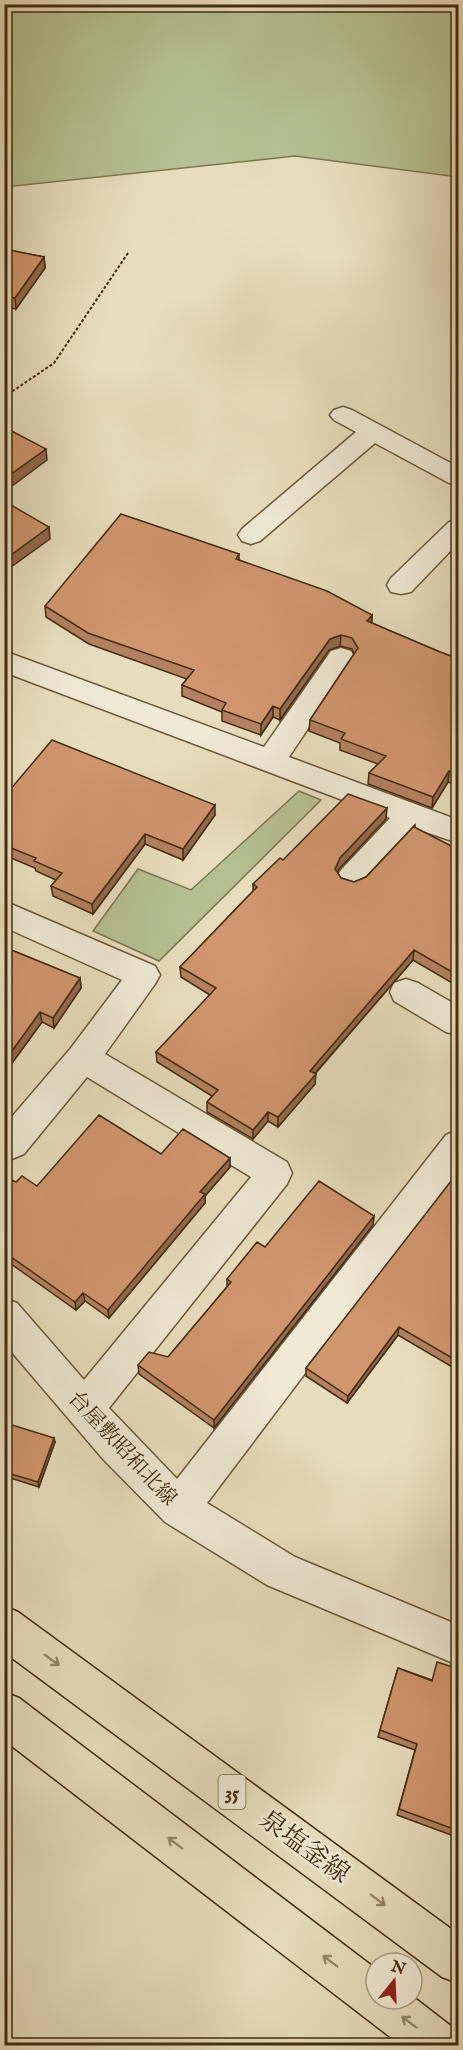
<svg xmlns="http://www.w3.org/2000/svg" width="463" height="2050" font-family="'IM FELL English','Noto Serif JP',serif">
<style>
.green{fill:#b5c192;stroke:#7c7750;stroke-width:1.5}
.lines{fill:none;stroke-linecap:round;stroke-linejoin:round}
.street-casing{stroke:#6c593b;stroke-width:3}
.primary-casing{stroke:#432d0f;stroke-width:3}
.path{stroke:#432d0f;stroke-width:2;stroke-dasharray:3 2;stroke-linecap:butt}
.street{fill:#f0ead5;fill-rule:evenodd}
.primary{fill:#e8debe;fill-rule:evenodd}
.wall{fill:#b3815f;stroke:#432d0f;stroke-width:1.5}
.shaded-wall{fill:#92694d;stroke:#432d0f;stroke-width:1.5}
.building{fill:#d0966e;stroke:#432d0f;stroke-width:1.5}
.oneway{stroke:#968666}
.labels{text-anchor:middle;stroke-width:5;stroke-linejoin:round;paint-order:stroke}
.shield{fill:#f0ead5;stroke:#77664a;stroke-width:1.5}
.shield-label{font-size:20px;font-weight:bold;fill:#432d0f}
.street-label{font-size:21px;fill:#432d0f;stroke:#f0ead5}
.near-street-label{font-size:26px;fill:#432d0f;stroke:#f0ead5}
</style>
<rect width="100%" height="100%" fill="#e8debe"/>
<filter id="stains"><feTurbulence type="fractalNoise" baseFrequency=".00333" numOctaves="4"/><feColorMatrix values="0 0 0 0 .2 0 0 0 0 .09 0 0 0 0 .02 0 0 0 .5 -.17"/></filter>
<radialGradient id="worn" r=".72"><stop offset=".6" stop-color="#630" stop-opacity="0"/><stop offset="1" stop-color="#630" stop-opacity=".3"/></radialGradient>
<path class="green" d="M4,5H458V177L295,156L5,187Z
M299,791L321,800L159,961L93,931L138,869L191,890Z"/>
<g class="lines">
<defs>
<path id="street" d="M343,407L352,410L458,467V485L449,483L375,443L260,541L251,544L242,541L238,535L242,529L356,432L334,420L330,415L334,410Z
M458,519V543L411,592L401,594L391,592L387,585L391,578L449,522Z
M341,648L351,651L355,658L289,757L458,820V843L417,829L363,886L352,890L341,886L336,878L341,870L390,818L4,672V651L264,747L331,651Z
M4,901L155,966L160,975L155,984L105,1054L287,1162L292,1173L287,1184L109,1408L177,1479L446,1135L458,1130V1171L207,1503L295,1557L458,1625V1665L267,1585L165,1522L103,1459L4,1343V1298L17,1303L84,1380L251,1177L87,1077L24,1154L12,1159L4,1156V1126L71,1048L122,980L4,927Z
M406,979L418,983L458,1006V1035L446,1032L394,1001L390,992L394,983Z"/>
<path id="primary" d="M4,1606L18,1612L458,1934V1983L442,1977L4,1652Z
M4,1692L19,1698L376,1969V1999H412V1996L456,2030L458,2046H402L4,1740Z"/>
</defs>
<use href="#street" class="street-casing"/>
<use href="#primary" class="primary-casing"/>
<path class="path" d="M4,397L54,363L128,253"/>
<use href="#street" class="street"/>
<use href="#primary" class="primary"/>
</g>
<path class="wall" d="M4,249L44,257L45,268L16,309L4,307Z
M239,554V560L372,615V623L440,652L459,659V786L448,782L432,808L368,784L369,773L378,764L340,750V743L309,731L310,720L354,654L352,649L340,646L329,650L280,720L273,717L261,735L222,721V712L182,696V685L187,679L89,644L46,617L45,606Z
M4,797L215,815L183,860L145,844L93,914L53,896L51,886L56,880L36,871L35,868L4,855Z
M386,819L339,869L337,872L341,878L354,882L366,877L415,825V828L459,850V987L413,960L315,1074V1084L278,1127L268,1121L253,1139L207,1112V1102L212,1096L157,1062L156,1052L210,995L181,977L180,967L253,891V884L283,860Z
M4,947L80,978L81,988L54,1028L42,1022L4,1074Z
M161,1154L230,1167L205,1196V1203L109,1318L85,1301L76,1310L4,1259V1177L16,1182L37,1186Z
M459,1178V1371L398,1335L347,1403L306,1376V1368Z
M374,1216L373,1225L214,1428L139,1374L138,1365L168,1357L227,1287V1279L265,1247Z
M55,1442L39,1487L4,1476V1445Z
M398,1668L432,1680L459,1669V1838L397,1815L415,1750L378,1737Z"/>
<path class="shaded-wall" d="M44,257L45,268L16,309L15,298Z
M46,449L47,460L4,492V479Z
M49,527L50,539L4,572V560Z
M372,615L371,626L367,621Z
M341,635L340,646L329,650L280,720V709L330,639Z
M273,706V717L261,735V724Z
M449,771L448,782L432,808L433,797Z
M215,805V815L183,860V849Z
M387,808L386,819L339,869L334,879L335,869L340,858Z
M145,834V844L93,914L92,904Z
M414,950L413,960L309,1080L310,1071Z
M80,978L81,988L54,1028L53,1018Z
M40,1012L42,1022L4,1074V1062Z
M316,1074L315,1084L278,1127V1117Z
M268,1112V1121L253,1139V1130Z
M230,1158V1167L205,1196V1203L109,1318L108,1310L200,1192Z
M374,1216L373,1225L214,1428V1420Z
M83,1293L85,1301L76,1310L75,1302Z
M399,1327L398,1335L347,1403L348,1396Z
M54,1438L55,1442L39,1487L38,1482Z"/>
<path class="building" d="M4,249L44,257L15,298L4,296Z
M4,427L46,449L4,479Z
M4,501L49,527L4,560Z
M121,514L239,554L236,559L327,591L372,615L367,621L440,652L459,659V775L449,771L433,797L369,773L386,756L341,739L345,733L310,720L358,648L352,638L341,635L330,639L280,709L273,706L261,724L222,710L226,703L182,685L194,670L88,633L45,606Z
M52,740L215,805L183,849L145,834L92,904L51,886L62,873L34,861L36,858L4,845V797Z
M348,794L387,808L340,858L335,869L341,878L354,882L366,877L415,825L414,827L459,850V976L414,950L310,1071L316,1074L278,1117L268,1112L253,1130L207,1102L218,1090L156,1052L216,988L180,967L257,887L253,884L280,858L283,860Z
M4,947L80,978L53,1018L40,1012L4,1062Z
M99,1115L161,1154L183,1129L230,1158L200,1192L205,1194L108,1310L83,1293L75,1302L4,1252V1177L16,1182L22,1176L37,1186Z
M455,1176L459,1178V1362L399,1327L348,1396L306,1368Z
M319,1181L374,1216L214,1420L138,1365L149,1352L168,1357L231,1282L227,1279L257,1242L265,1247Z
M12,1425L54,1438L38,1482L4,1472V1445Z
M437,1662L459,1669V1831L399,1809L417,1744L380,1730L398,1668L432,1681Z"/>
<defs><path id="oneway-shaft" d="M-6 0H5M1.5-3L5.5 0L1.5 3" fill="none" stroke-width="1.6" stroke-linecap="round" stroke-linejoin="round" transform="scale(1.5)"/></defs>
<g class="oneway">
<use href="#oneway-shaft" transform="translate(52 1660) rotate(36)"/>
<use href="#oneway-shaft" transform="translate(175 1843) rotate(-143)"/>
<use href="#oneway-shaft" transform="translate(378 1900) rotate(37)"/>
<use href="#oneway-shaft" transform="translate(330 1961) rotate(-143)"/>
<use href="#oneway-shaft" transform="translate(409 2022) rotate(-143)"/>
</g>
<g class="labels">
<rect class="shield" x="218.5" y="1775" width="27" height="34" rx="4.5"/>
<g class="shield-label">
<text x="232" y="1799">35</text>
</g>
<g class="street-label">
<text transform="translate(123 1448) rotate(47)" y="7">台屋敷昭和北線</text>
</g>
<g class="near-street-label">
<text transform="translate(305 1846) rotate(36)" y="9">泉塩釜線</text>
</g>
</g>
<rect width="463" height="2050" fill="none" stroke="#e8debe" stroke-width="24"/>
<rect x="6" y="6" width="451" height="2038" fill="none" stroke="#432d0f" stroke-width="3"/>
<rect x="12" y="12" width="439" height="2026" fill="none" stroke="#432d0f" stroke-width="1.5"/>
<g transform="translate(394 1981) rotate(18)"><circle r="28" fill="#f0ead5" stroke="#ab9e86" stroke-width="1.5"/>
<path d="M0-4.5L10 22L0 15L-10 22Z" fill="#8f2418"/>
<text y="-9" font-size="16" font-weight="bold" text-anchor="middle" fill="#432d0f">N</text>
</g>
<rect width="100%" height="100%" filter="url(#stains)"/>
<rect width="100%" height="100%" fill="url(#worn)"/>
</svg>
